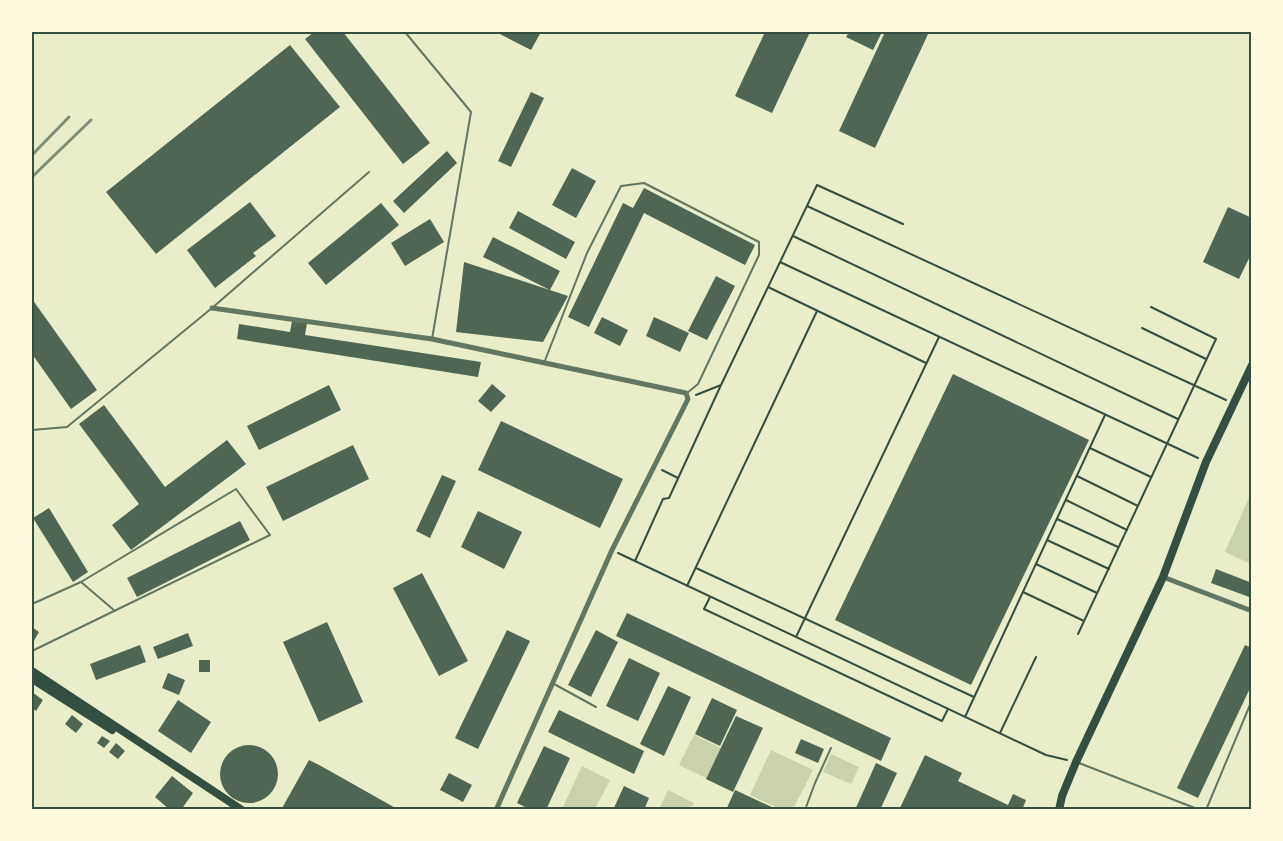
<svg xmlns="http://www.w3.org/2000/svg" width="1283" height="841" font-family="'Open Sans',sans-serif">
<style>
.green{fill:#cad2ad}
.building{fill:#4f6655}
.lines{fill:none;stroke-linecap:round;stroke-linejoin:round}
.path{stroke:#344e41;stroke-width:2}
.service{stroke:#617663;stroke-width:2}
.minor{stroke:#617663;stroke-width:5}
.secondary{stroke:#344e41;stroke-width:8}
.rail{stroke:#7c8e77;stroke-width:3}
.neatline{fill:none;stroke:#344e41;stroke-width:2}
</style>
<rect width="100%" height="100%" fill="#e9edc9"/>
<path class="green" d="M1251,493L1252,564H1251L1225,552Z
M694,735L721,748L706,778L679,765Z
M771,750L813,770L793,809H780L750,795Z
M831,754L859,767L851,784L823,772Z
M582,766L610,780L595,809H562Z
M668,790L694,803L690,809H659Z"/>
<path class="building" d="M314,32H343L430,143L403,164L305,39Z
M496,32H541L531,50Z
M765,32H810L772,113L735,96Z
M849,32H882L873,50L846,37Z
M885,32H929L875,148L839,131Z
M290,45L340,107L156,254L106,192Z
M531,92L544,98L511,167L498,161Z
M447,151L457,163L404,213L393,201Z
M572,168L596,181L576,218L552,205Z
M644,188L755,245L745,265L644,213L589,327L568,317L623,203L633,208Z
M250,202L276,236L253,253L256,256L215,288L187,250Z
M381,203L399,225L326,285L308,263Z
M1228,207L1252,218V252L1239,279L1203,262Z
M518,211L575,242L566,259L509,228Z
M430,219L444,242L405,266L391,243Z
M493,237L560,271L550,290L568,296L543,342L456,332L464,262L550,290L483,257Z
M716,276L735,286L707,340L688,331Z
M32,299L97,390L71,409L32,354Z
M602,317L628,330L620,346L594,333Z
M654,317L689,333L680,352L646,336Z
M292,321L307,323L305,335L481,362L478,377L237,339L239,324L290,332Z
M953,374L1089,440L971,685L835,620Z
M492,384L506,396L491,412L478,401Z
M329,385L341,410L259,450L247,426Z
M104,405L165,487L227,440L246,464L131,550L112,525L139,504L79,424Z
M501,421L623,479L600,528L478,470Z
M353,445L369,479L283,521L266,487Z
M442,475L456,481L430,538L416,531Z
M49,508L88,572L73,582L33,518Z
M478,511L522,532L504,569L461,547Z
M240,521L250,540L137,597L127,578Z
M1216,569L1252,583V598L1211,583Z
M422,573L468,661L439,676L393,588Z
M627,613L891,738L881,761L616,636Z
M327,622L363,702L319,722L283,642Z
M32,627L39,632L32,644Z
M507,630L530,641L478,749L455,738Z
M596,630L618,642L591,697L568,685Z
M188,633L193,646L158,659L153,647Z
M140,645L146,662L96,680L90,664Z
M1245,645L1252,648V684L1198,798L1177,788Z
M629,658L660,673L638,721L606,706Z
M199,660H210V672H199Z
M168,673L185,680L179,695L162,688Z
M668,686L691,697L664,756L640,744Z
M32,692L43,700L36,711L32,708Z
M712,698L737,710L720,746L695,734Z
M178,700L211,722L191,753L158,731Z
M559,710L644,751L634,774L548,732Z
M72,715L83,724L76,733L65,724Z
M736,716L763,728L733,792L706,779Z
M102,736L110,741L104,748L97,743Z
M801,739L824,749L818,763L795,753Z
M116,743L125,751L118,759L109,752Z
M220 774a29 29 0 1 1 58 0a29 29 0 1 1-58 0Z
M544,746L570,758L546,810H531L517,803Z
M925,755L962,773L958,781L1008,805L1013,794L1026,800L1022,810H899Z
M309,760L321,766L399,810H281Z
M876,763L897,773L880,810H855Z
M449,773L472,785L463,802L440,790Z
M172,776L193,793L181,810H170L155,797Z
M624,786L649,798L644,810H613Z
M735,790L778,810H726Z"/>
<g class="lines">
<path class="path" d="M807,206L1226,400
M793,236L1178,419
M780,262L1198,458
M768,287L926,363
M1142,328L1206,359
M696,395L721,385
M1090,448L1151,477
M662,470L678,478
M1077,476L1138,506
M1066,500L1127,530
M1057,519L1118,547
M1047,540L1109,569
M618,553L1046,755L1067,760
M635,561L663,499L669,498L721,385L817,185L903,224
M1036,564L1097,593
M696,568L974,697
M687,586L817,311
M1023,592L1084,621
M710,597L704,609L942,721L948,709
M1078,634L1216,339L1151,307
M796,637L939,337
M965,717L1105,415
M1000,733L1036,657"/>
<path class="service" d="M405,32L471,112L432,339
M544,363L587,253L621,186L644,183L759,242V255L698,384L687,393
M32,430L67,427L212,308L369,172
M81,582L115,611
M32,604L81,582L236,489L270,535L32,651
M554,684L596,707
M1079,763L1200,810
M805,810L815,783L831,748
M1206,810L1252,700
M1243,810L1252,809"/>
<path class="minor" d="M212,308L432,339L686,393L688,399L612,550L496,810
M1163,577L1252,611"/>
<path class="secondary" d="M32,671L242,810
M32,679L112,730
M1059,810L1062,796L1076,762L1163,577L1206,462L1252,365"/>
<path class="rail" d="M32,155L69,117
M32,177L91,120"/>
</g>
<rect width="1283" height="841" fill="none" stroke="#fefae0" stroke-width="66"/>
<rect x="33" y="33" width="1217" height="775" class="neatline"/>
</svg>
